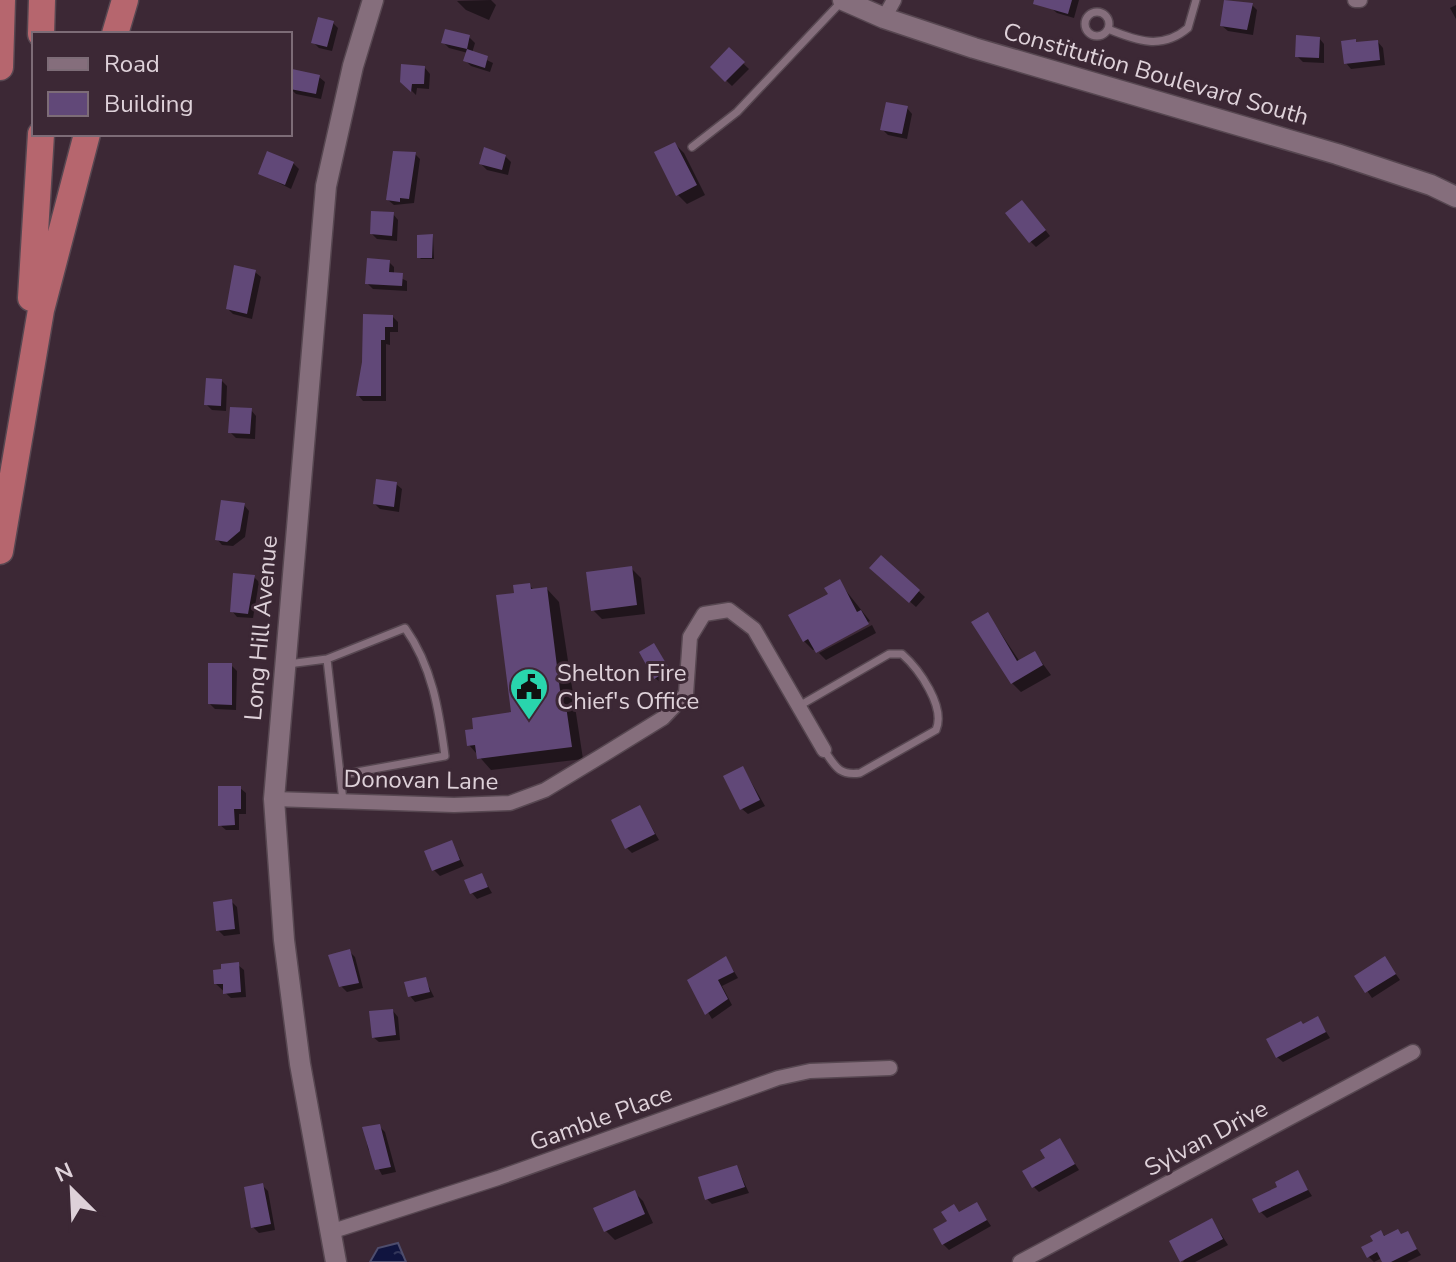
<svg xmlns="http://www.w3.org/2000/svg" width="1456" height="1262" font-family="'Nunito Sans',sans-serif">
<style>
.water{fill:url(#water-ripples);stroke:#4e4d6d;stroke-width:2}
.shadow{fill:#0007}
.building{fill:#614878}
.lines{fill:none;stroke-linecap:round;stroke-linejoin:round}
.lane-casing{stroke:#574751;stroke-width:10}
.street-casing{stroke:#574751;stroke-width:17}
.secondary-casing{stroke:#574751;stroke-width:23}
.highway-casing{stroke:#574751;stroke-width:29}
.lane{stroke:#856e7c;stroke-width:7}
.street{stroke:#856e7c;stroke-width:14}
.secondary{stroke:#856e7c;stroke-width:20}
.highway{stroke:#b6666e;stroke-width:26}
.labels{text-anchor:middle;stroke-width:6;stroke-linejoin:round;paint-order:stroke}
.street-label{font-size:24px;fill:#ded1d9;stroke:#3c2835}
.poi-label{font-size:24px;fill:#ded1d9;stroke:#3c2835;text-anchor:start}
</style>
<defs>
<pattern id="water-ripples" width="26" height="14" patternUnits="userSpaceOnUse" patternTransform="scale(2)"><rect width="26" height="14" fill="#10143f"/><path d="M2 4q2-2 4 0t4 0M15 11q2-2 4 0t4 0" fill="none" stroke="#32355a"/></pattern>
</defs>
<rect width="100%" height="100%" fill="#3c2835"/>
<path class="water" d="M398,1243L406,1262H370L378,1248Z"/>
<path class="shadow" d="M491,0L496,5L489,20L466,10L457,1Z
M1053,0H1079L1074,18L1057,13L1051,8Z
M1252,5L1257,10L1253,35L1228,31L1222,26Z
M1456,5V19L1450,8Z
M333,23L338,28L332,51L319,48L313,42Z
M469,37L475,43L472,53L493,63L490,72L471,66L466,61L468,53L449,48L444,43Z
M1319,38L1324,44V63L1303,62L1297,56Z
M1378,42L1383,48L1385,65L1351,69L1346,63Z
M729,50L749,69L732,86L712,67Z
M425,68L430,74L429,89L417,88L416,95L402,81Z
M319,77L325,82L321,99L296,94L290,88Z
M907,108L912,114L907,139L888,135L882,129Z
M675,144L684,153L705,195L687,204L678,195Z
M415,154L420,159L414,203L394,205L388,200Z
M505,156L511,162L508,175L487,170L481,164Z
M293,163L299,169L291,189L261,174Z
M1028,208L1050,236L1036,247L1031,242Z
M393,214L398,220L397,241L377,239L372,234Z
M433,236L434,259H421L419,257Z
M389,262L394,267V275L407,281V291L373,289L367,283Z
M255,272L261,277L252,319L233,314L228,309Z
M365,316L393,317L398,322V332H390V345L386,344V401H363L358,395L364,362Z
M222,381L227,386L226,411L212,410L206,404Z
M251,410L256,416L255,439L236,438L230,432Z
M396,484L402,489L399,512L380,509L375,504Z
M244,505L249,511L245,537L233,546L222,545L217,539Z
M881,558L925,597L916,607L872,568Z
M632,569L641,578L645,614L602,619L593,610Z
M254,577L259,582L253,618L237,617L232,611Z
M839,582L870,621L813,650L804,641Z
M529,585L535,591L547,589L559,602L583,759L491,770L469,745L513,714L516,595Z
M988,614L1020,662L1035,653L1051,675L1021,692L1012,683Z
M872,625L876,633L826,660L819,653Z
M654,645L674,676L661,683L655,678Z
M231,665L237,671L236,710L215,709L210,704Z
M743,768L765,806L748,814L742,809Z
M240,788L246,793V814H239V830H226L220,825Z
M640,807L659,840L632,853L627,848Z
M452,843L464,866L440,876L434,870Z
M482,876L492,893L477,899L472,893Z
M231,901L237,907L240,934L224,936L218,930Z
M349,951L355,957L363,988L347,992L341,986Z
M726,958L738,978L722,986L732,1005L712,1019L689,981Z
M1385,959L1400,980L1372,998L1357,976Z
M238,965L244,970L246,997L231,998L216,984Z
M425,979L434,997L415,1002L410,996Z
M393,1011L398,1017L400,1040L379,1042L373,1037Z
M1318,1019L1330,1038L1283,1062L1277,1057Z
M379,1126L385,1132L396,1172L382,1175L368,1149L364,1129Z
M1060,1141L1079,1170L1039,1192L1034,1187Z
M737,1167L749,1193L712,1204L707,1199Z
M1297,1173L1312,1196L1267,1218L1261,1212Z
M262,1185L268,1191L275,1230L259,1233L253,1227Z
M634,1192L643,1201L653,1223L615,1240L606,1231Z
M976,1204L991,1226L949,1250L943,1244L960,1214Z
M1212,1220L1228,1245L1195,1262H1183Z
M1381,1232L1386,1237L1407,1234L1421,1255L1407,1262H1384L1382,1258L1374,1262L1368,1256Z"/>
<path class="building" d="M1034,0H1072L1068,14L1033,4Z
M1224,0L1253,3L1247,30L1220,26Z
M318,17L334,21L327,47L311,43Z
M445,29L470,35L467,49L441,43Z
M1296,35L1320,37L1319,58L1295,57Z
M1356,39V42L1378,40L1380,60L1344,64L1341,41Z
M729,47L745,62L725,82L710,67Z
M467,49L488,56L485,68L463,61Z
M401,64L425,66L424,84H412L411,92L400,82Z
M292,69L320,75L316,94L290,89Z
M886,102L908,106L902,134L880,130Z
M675,142L697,185L676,196L654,152Z
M484,147L506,155L502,170L479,164Z
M267,151L294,162L285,185L258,174Z
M393,151L416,152L409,199L400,198V202L386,200Z
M1022,200L1046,230L1029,243L1005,213Z
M371,211L394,212L392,236L370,234Z
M433,234L432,258H417V235Z
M367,258L390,260L389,272L403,273L402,286L365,284Z
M234,265L256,270L247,314L226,309Z
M363,314L393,315V327H385V340H381V396H356L362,362Z
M206,378L222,379L221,406L204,405Z
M230,407L252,408L250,434L228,433Z
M376,479L397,482L394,507L373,504Z
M221,500L245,503L240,531L227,542L215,540Z
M881,555L920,590L909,603L869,568Z
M632,566L637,605L591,611L586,572Z
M233,573L255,575L248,614L230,612Z
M840,579L857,612L861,610L869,624L816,653L808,639L803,642L788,615L828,594L824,588Z
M530,583L531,589L547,587L562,706H566L572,747L477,759L475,745L467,746L465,730L473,729L472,718L511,712L496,595L514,593L513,585Z
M988,612L1017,661L1035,651L1043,665L1011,684L971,622Z
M654,643L670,670L654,679L639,652Z
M208,663H232V705L208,704Z
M743,766L760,800L740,810L723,776Z
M218,786H241V809H234L235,825L218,826Z
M640,805L655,834L625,849L611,820Z
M452,840L460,860L432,871L424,851Z
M482,873L488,887L470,894L464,880Z
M232,899L235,929L216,931L213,902Z
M350,949L359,983L339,987L328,955Z
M726,956L734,972L718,980L728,999L705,1015L687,980Z
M1385,956L1396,974L1365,993L1354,976Z
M239,962L241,992L223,994V984H214L213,970L221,969V964Z
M426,977L430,992L408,997L404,982Z
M393,1009L396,1035L372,1038L369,1011Z
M1318,1016L1326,1032L1276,1058L1266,1039L1301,1021L1303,1024Z
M380,1124L391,1167L375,1170L362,1127Z
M1060,1138L1075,1164L1032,1188L1022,1171L1045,1158L1040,1150Z
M737,1165L745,1187L705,1200L698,1177Z
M1298,1170L1308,1190L1259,1213L1252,1199L1277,1187L1275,1182Z
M263,1183L271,1224L251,1228L244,1187Z
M635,1190L645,1214L604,1232L593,1208Z
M977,1202L987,1220L942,1245L933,1229L947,1221L941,1212L954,1204L959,1212Z
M1212,1218L1223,1239L1180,1262L1169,1241Z
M1398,1229L1401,1234L1408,1231L1417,1249L1391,1262H1382L1377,1252L1367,1258L1361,1247L1373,1241L1370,1236L1381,1230L1384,1236Z"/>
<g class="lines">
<defs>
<path id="lane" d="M1085 24a12 12 0 1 1 24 0a12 12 0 1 1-24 0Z
M1108,29C1137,41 1162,50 1188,28L1196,0
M692,147L737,112L842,1
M327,659L405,628C432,666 439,710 445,756L340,775
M288,664L327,659L343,801
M799,706L889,654H902C919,669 946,707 936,730L860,773C839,776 835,766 824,750"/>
<path id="street" d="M1355,0H1360
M884,18L894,0
M274,799L454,805L510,803L545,790L603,755L663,718L686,694L690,637L704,614L729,610L754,629L824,750
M330,1232L498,1178L778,1078L810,1071L890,1068
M1020,1262L1413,1052"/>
<path id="secondary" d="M843,0L884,18L974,48L1337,154L1431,185L1456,197
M336,1262L300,1064L284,940L274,799L326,186L353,66L373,0"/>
<path id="highway" d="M41,34L42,0
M115,34L125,0
M0,67L2,0
M31,298L41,134
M0,551L41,310L87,134"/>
</defs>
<use href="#lane" class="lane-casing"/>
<use href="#street" class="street-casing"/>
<use href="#secondary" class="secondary-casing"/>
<use href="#highway" class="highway-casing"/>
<use href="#lane" class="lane"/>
<use href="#street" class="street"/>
<use href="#secondary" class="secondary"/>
<use href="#highway" class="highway"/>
</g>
<defs>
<symbol id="civic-pin" viewBox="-11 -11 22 30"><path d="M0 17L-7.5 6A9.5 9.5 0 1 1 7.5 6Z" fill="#29d5ad" stroke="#3c2835"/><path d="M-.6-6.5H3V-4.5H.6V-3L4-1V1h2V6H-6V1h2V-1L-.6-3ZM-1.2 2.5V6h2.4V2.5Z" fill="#111"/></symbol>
</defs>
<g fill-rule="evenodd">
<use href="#civic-pin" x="507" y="665" width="44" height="60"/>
</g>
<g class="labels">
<g class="street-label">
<text transform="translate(1156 74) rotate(16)" y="8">Constitution Boulevard South</text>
<text transform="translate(261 628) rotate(-85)" y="8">Long Hill Avenue</text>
<text transform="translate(421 780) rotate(1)" y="8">Donovan Lane</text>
<text transform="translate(601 1118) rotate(-20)" y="8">Gamble Place</text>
<text transform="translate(1206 1138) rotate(-28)" y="8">Sylvan Drive</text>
</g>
<g class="poi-label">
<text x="557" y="681">Shelton Fire<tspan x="557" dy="28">Chief's Office</tspan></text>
</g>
</g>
<rect x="32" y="32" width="260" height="104" fill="#3c2835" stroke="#7d6c77" stroke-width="2"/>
<rect x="48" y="58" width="40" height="12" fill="#856e7c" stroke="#7d6c77" stroke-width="2"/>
<text x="104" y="72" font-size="24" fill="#ded1d9">Road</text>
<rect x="48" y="92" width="40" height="24" fill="#614878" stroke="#7d6c77" stroke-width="2"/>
<text x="104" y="112" font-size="24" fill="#ded1d9">Building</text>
<g transform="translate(72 1190) rotate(336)" stroke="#3c2835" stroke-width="6" paint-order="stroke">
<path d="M0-6L14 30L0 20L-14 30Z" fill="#ded1d9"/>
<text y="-12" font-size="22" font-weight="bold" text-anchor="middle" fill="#ded1d9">N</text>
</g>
</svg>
